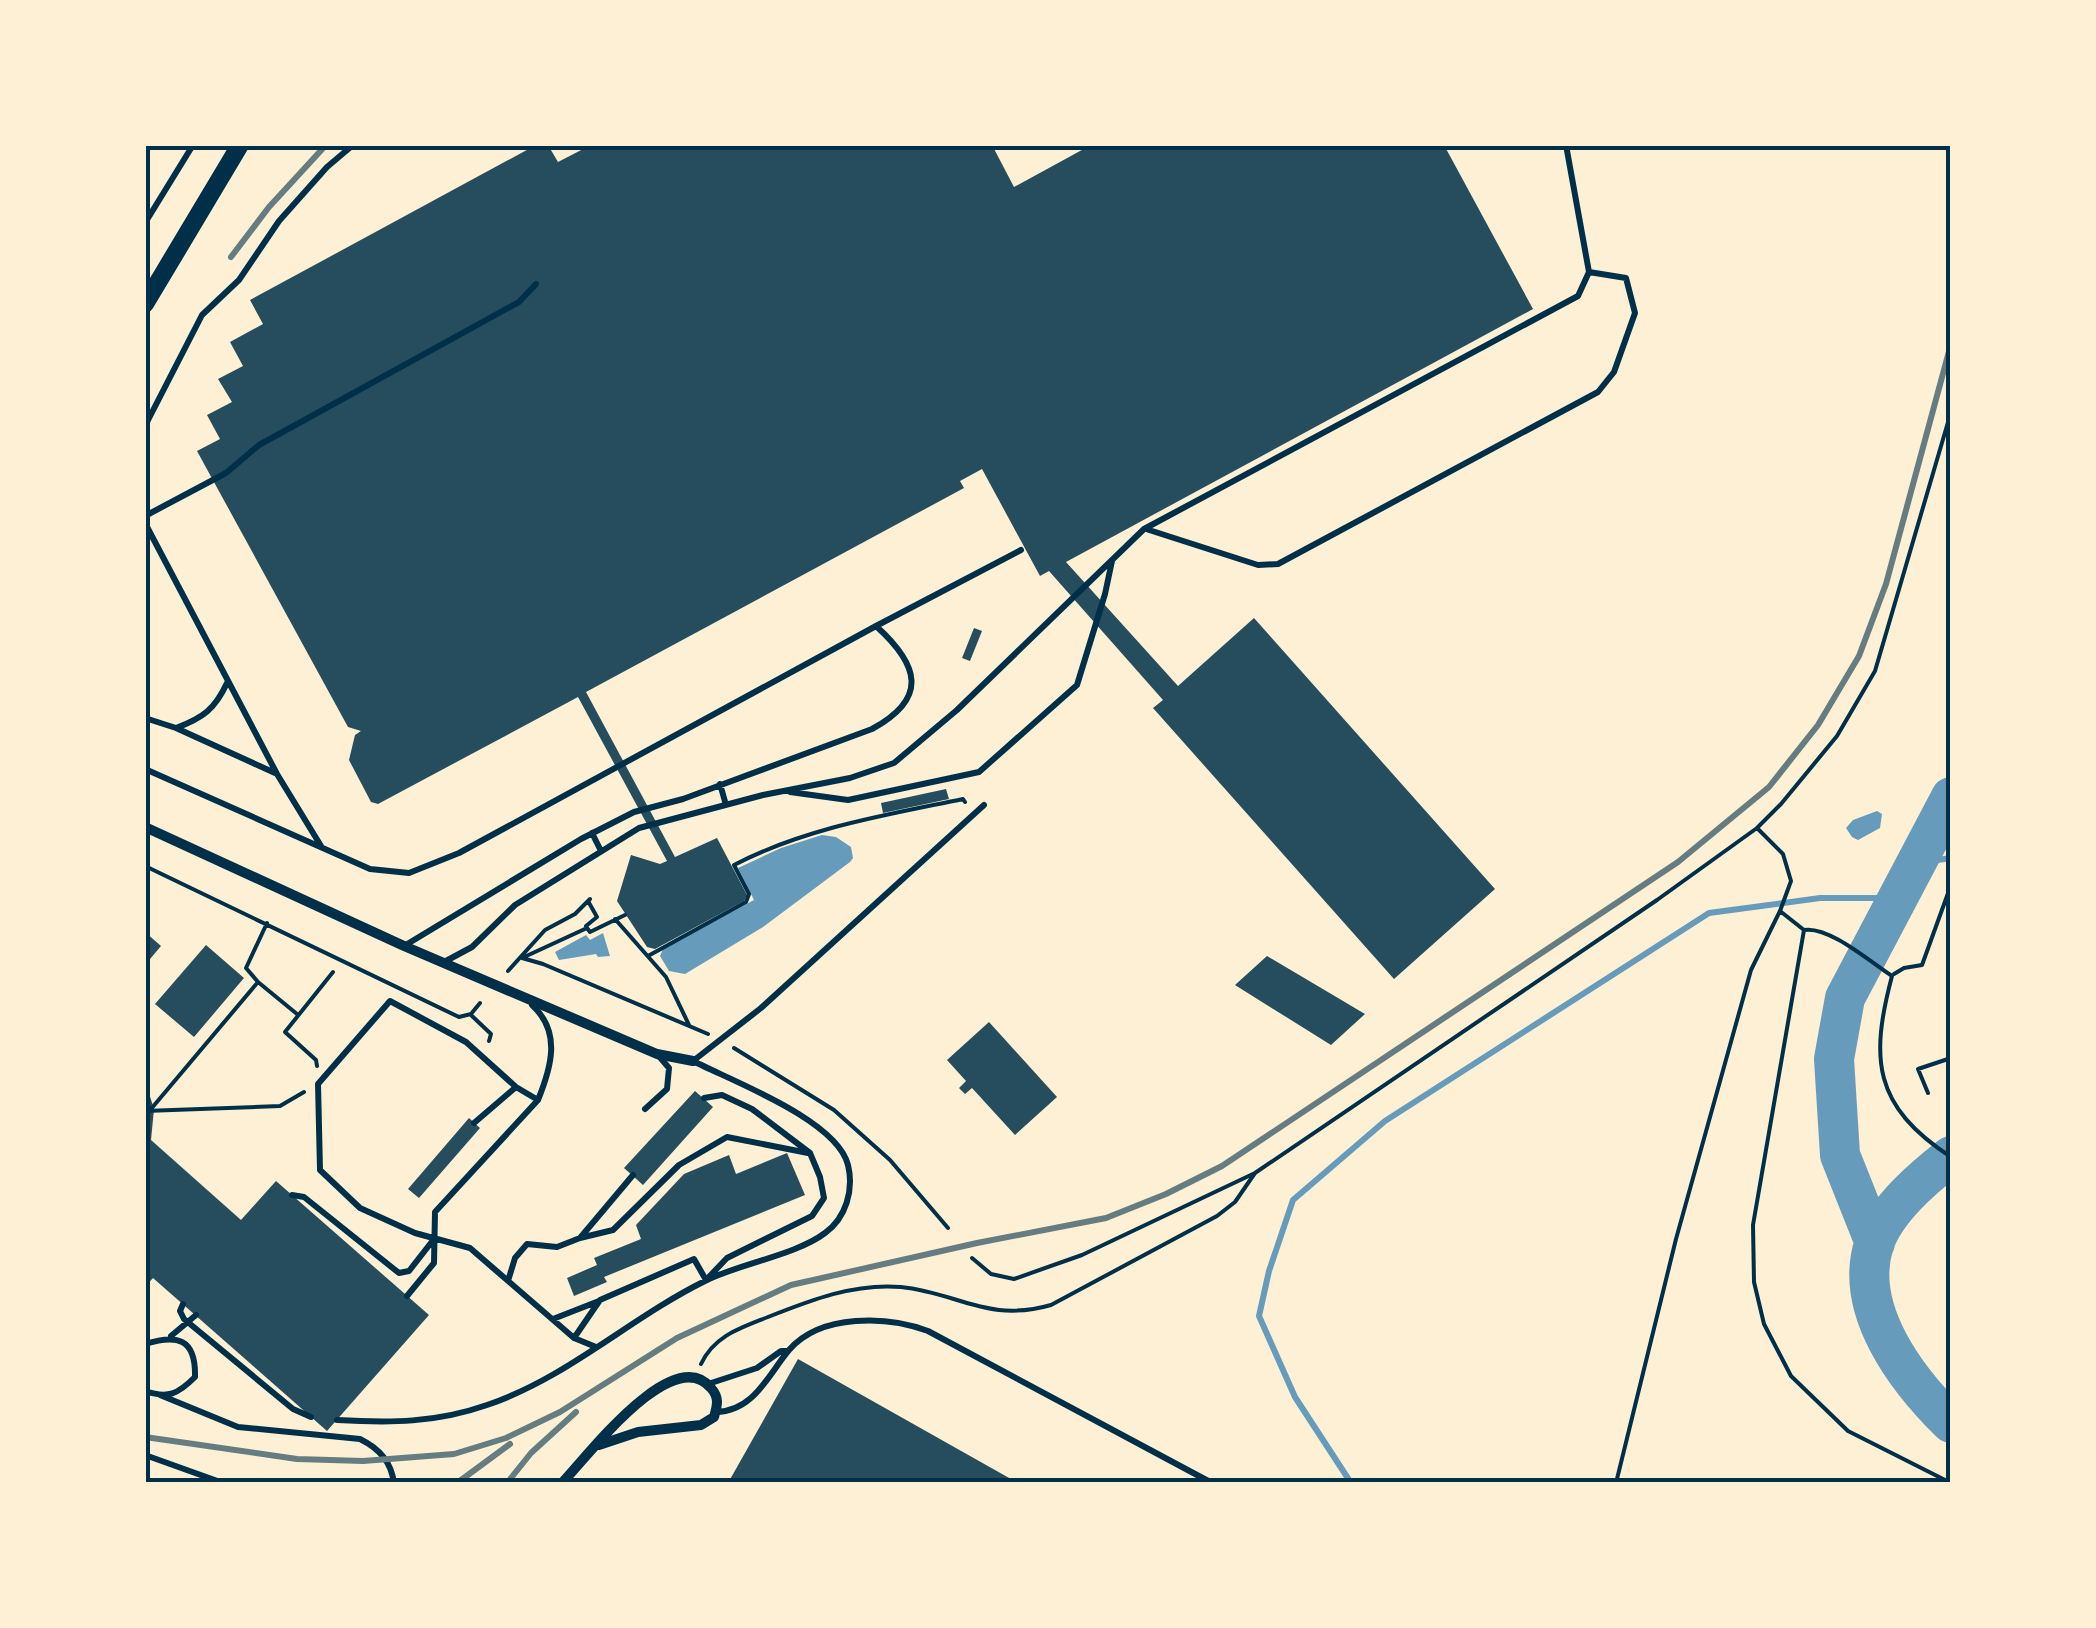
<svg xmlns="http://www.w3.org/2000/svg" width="2096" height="1628" font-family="Karla,sans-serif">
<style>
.water{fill:#669bbc}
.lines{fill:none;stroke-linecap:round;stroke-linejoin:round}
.stream{stroke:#669bbc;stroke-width:6}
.river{stroke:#669bbc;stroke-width:40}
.building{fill:#264d5e}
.path{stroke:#003049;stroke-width:4}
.service{stroke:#003049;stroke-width:6}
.minor{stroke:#003049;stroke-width:10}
.secondary{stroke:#003049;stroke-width:18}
.rail{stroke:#657d81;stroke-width:6}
.neatline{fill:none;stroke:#003049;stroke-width:4}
</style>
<rect width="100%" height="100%" fill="#fdf0d5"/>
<path class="water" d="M1877,811L1882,814L1880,828L1858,840L1852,837L1846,828L1853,820Z
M822,835L836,837L851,847L853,858L850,862L763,927L685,974L669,971L660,956L663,949L754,900L738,868L781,848Z
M603,933L610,956L598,957L596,954L559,960L555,952L586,935L590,940Z"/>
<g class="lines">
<path class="stream" d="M1918,863L1951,858
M1351,1483L1295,1397L1259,1316L1269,1271L1293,1200L1385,1121L1709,913L1820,898H1899"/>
<path class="river" d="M1951,1156C1923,1178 1886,1209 1874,1244C1853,1310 1907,1380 1951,1423
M1875,1243L1840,1155L1834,1059L1845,998L1951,797"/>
</g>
<path class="building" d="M536,145H548L558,162L591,145H992L1014,187L1091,145H1444L1533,309L1066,562L1178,686L1254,618L1495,889L1394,979L1153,708L1163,700L1049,571L1040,576L982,469L960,481L964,488L586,692L675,857L717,838L747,895L744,901L655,949L647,947L617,901L631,855L660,864L667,861L578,697L378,804L371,802L349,760L355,735L361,731L348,727L197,451L220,439L207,415L232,402L218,379L243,366L230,342L263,324L250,300Z
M974,628L982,631L970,661L962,658Z
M946,789L949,799L883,813L881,803Z
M145,932L161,946L145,965Z
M206,945L244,978L194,1037L155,1004Z
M1267,956L1365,1014L1331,1045L1235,985Z
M989,1022L1057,1097L1015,1135L972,1088L965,1094L959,1088L966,1081L947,1060Z
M145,1071L150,1075L145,1081L154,1109L151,1140L241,1220L276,1181L429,1315L327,1431L153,1278L145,1287Z
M695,1091L713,1107L643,1185L624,1168Z
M469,1118L480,1128L419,1198L408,1189Z
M787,1153L805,1195L604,1277L607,1282L574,1296L567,1278L597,1265L594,1258L641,1239L636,1225L684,1174L729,1155L736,1174Z
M798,1359L1018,1483H728Z"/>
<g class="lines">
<path class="path" d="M145,866L459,1017L471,1014L480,1003
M1780,911L1804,930C1829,926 1869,961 1892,976
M615,919L666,977L689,1025
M586,926L597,917L588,901
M1804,930L1753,1225L1754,1282L1764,1324L1791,1376L1848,1431L1951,1483
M648,956L746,902L749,894L734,865C805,828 886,815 963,799L965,802
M522,958L543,964L708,1034
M522,958L587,928L590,932L625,915
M508,971L545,930L575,914L590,899
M1894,974L1904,968L1922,965L1951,885
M1892,976C1870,1059 1873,1106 1951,1157
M258,982L297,1014
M471,1015L491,1034L489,1041
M734,1048L834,1110L890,1160L948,1228
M317,1066L316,1060L285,1032L333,972
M1928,1093L1918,1069L1951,1058
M151,1109L258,982L246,968L267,923
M145,1111L280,1106L304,1092
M972,1258L991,1274L1014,1279L1082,1255L1255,1173
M701,1364C714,1336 740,1328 768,1317C811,1300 854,1283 901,1287C959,1293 988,1323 1051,1305L1217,1216L1235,1202L1255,1173L1657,900L1757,828L1781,804L1837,736L1875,671L1951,412
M1616,1483L1676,1239L1751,970L1780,911L1791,881L1783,854L1757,828"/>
<path class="service" d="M145,223L193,145
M145,426L202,315L239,280L279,221L327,167L353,145
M145,516L226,473L259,445L519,302L536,284
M145,523L277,774L321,846
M1146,529L1258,565L1278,564L1598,392L1614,372L1635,313L1626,278L1589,272L1566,145
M145,556V555
M876,626L1021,550
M145,718L176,728C203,718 215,709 227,683
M176,728L275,773
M145,769L370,869L409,873L459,853L876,626C919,665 929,698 872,729L683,799L634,812L581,839L404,946
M720,784L726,805
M790,792L848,800L979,772L1077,685L1105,594L1112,561
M592,833L601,851
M444,962L472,947L515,905L639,828L763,795L850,778L894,763L957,710L1144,529L1578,296L1589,272
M532,1005C562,1032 551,1068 538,1100L516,1087L466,1042L390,1001L318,1084L320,1170L360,1208L415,1233L470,1248L574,1338L596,1347
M645,1109L667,1089L669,1068L658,1055
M474,1123L516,1087
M292,1195L304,1197L399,1273L409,1271L434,1239
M580,1238L613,1230L679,1165L727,1137L808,1153
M508,1281L515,1258L527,1244L557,1247L580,1238L633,1175
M407,1296L434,1263L435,1212L538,1100
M183,1304L180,1311L184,1319L293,1409L311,1417
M553,1319L599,1301
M171,1336L196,1315
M574,1338L600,1300L694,1259L706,1280L727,1258L812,1216L824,1198L820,1177L810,1153L752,1109L722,1095L704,1098
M145,1344C177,1334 196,1338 195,1377C178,1394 168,1399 145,1391
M708,1384L757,1368L781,1351H787
M160,1395L238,1427L360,1439C380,1449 391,1462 394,1483
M716,1412C754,1411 768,1375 789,1350C821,1313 888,1316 928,1331L1212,1483
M337,1420C390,1423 436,1423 487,1405C567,1378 630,1318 705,1281C738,1264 796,1255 825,1233C846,1218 854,1190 848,1165C837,1120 732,1081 693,1061L761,1008L984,805
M145,1455L223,1483"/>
<path class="minor" d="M145,827L404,946L657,1054L693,1061
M562,1483C587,1457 673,1342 711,1388C720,1398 717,1406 714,1417L701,1425L638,1432L599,1445"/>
<path class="secondary" d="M145,304L240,145"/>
<path class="rail" d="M231,257L269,207L326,145
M145,1437L297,1459L363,1461L454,1454L506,1438L560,1412L677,1338L791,1285L977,1243L1106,1218L1166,1194L1222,1166L1678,862L1769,787L1818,725L1859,656L1886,584L1951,344
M457,1483L510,1444
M507,1483L531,1453L576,1412"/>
</g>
<rect width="2096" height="1628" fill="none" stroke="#fdf0d5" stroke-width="295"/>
<rect x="148" y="148" width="1800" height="1332" class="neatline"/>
</svg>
